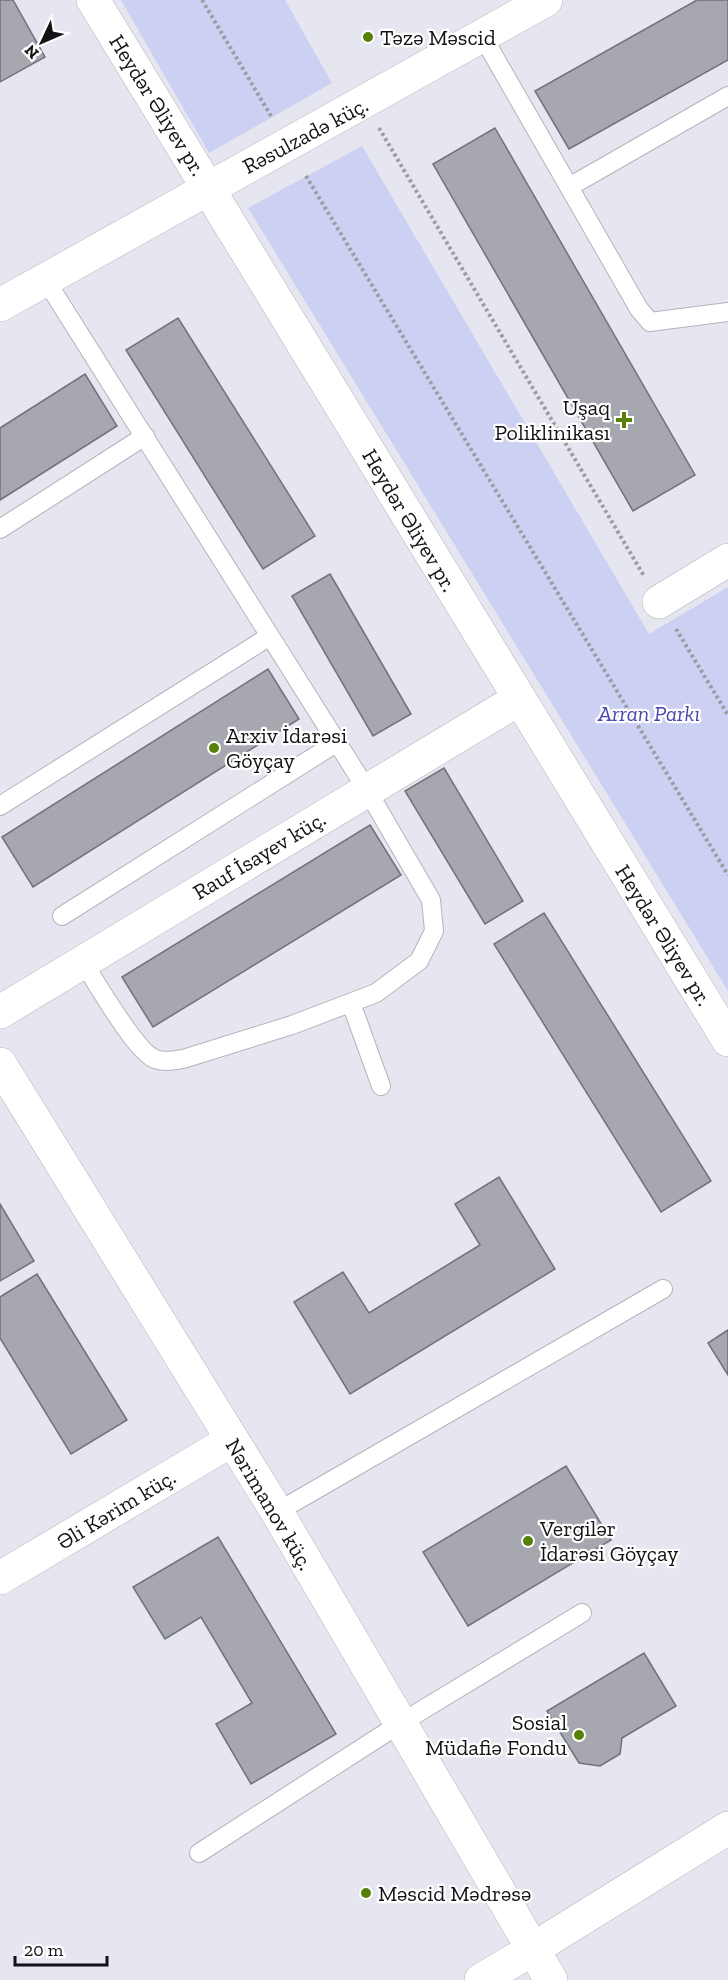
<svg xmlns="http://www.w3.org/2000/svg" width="728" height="1980" font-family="'Zilla Slab',serif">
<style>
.green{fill:#ccd1f3}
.building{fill:#a6a7af;stroke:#717279;stroke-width:1.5}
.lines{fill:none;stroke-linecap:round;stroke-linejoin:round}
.lane-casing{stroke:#b2b4bc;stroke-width:20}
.street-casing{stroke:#b2b4bc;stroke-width:34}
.secondary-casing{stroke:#b2b4bc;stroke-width:34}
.path{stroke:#9c9da4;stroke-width:4;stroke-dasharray:3 3;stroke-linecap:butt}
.lane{stroke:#fff;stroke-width:18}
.street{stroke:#fff;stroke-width:33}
.secondary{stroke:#fff;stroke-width:33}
.poi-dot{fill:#568006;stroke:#fff;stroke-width:2}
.labels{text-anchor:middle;stroke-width:4.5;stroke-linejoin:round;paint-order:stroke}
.poi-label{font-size:22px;fill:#131316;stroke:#fff;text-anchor:start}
.street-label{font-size:22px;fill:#131316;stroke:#fff}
.park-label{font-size:22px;font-style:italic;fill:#4946ac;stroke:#fff}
</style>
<rect width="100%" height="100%" fill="#e5e6ef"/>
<path class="green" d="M121,0H285L332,83L209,153Z
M362,146L649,634L728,587V991L248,208Z"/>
<path class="building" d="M0,0H13L45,57L0,82Z
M697,0H728V60L569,149L535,91Z
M495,128L695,475L633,511L433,164Z
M178,318L315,536L263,569L126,350Z
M85,374L117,426L0,500V428Z
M330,574L411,714L373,736L292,596Z
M268,669L299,719L33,887L2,837Z
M444,768L523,901L485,924L405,791Z
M370,825L401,875L153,1027L122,977Z
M544,913L711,1181L661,1212L494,944Z
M499,1177L555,1269L350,1394L294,1302L343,1272L369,1313L480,1245L455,1204Z
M0,1204L34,1261L0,1281Z
M37,1274L127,1420L71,1454L0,1338V1297Z
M728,1330V1375L708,1343Z
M566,1466L611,1540L468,1626L423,1552Z
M218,1537L336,1734L251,1784L216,1724L252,1703L201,1617L165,1639L133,1587Z
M644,1653L676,1706L622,1738L620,1754L600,1766L579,1763L547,1711Z"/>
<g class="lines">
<defs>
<path id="lane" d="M483,37L639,309L650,322L728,312
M569,187L728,96
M45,279L367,790L431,900L434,931L419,961L376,993L292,1025L183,1059C174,1060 164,1063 155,1059C136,1052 96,982 83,962
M0,529L145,436
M0,806L270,636
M62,916L336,743
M351,1003L381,1086
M277,1512L663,1289
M199,1853L401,1723L582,1613"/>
<path id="street" d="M0,305L546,0
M659,602L728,560
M0,1012L519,699
M0,1578L232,1440
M481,1980L533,1949"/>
<path id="secondary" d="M93,0L728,1040
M0,1064L277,1512L551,1980
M533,1949L728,1828"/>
</defs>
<use href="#lane" class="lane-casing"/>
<use href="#street" class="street-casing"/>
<use href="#secondary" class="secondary-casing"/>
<path class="path" d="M202,0L271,116
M379,128L644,576
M306,176L728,875
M676,629L728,715"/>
<use href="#lane" class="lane"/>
<use href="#street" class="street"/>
<use href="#secondary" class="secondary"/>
</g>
<g class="poi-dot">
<circle cx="368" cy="37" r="6"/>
<path d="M621 411h6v6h6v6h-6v6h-6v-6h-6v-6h6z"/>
<circle cx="214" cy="748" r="6"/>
<circle cx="528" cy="1541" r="6"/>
<circle cx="579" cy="1735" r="6"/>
<circle cx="366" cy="1893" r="6"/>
</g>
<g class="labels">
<g class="poi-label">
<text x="380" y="45">Təzə Məscid</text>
<text x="610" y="415" text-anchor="end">Uşaq<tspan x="610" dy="25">Poliklinikası</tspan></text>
<text x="226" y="743">Arxiv İdarəsi<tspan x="226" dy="25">Göyçay</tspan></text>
<text x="540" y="1536">Vergilər<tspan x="540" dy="25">İdarəsi Göyçay</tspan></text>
<text x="567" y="1730" text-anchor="end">Sosial<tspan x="567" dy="25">Müdafiə Fondu</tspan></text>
<text x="378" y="1901">Məscid Mədrəsə</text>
</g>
<g class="street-label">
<text transform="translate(158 105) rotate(58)" y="8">Heydər Əliyev pr.</text>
<text transform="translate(305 135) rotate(-28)" y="8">Rəsulzadə küç.</text>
<text transform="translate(410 520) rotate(59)" y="8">Heydər Əliyev pr.</text>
<text transform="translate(259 855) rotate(-31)" y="8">Rauf İsayev küç.</text>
<text transform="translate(664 935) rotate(58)" y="8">Heydər Əliyev pr.</text>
<text transform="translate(270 1504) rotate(59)" y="8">Nərimanov küç.</text>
<text transform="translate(116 1509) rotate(-31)" y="8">Əli Kərim küç.</text>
</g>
<g class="park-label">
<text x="649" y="721">Arran Parkı</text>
</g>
</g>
<g transform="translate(42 42) rotate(226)" stroke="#ffffff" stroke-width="4.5" paint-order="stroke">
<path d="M0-4.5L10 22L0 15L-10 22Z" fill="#131316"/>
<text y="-9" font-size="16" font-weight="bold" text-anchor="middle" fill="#131316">N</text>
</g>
<path d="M15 1956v9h92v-9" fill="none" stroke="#131316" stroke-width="3"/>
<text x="24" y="1956" font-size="18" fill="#131316" stroke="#ffffff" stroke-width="4.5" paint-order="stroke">20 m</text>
</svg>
